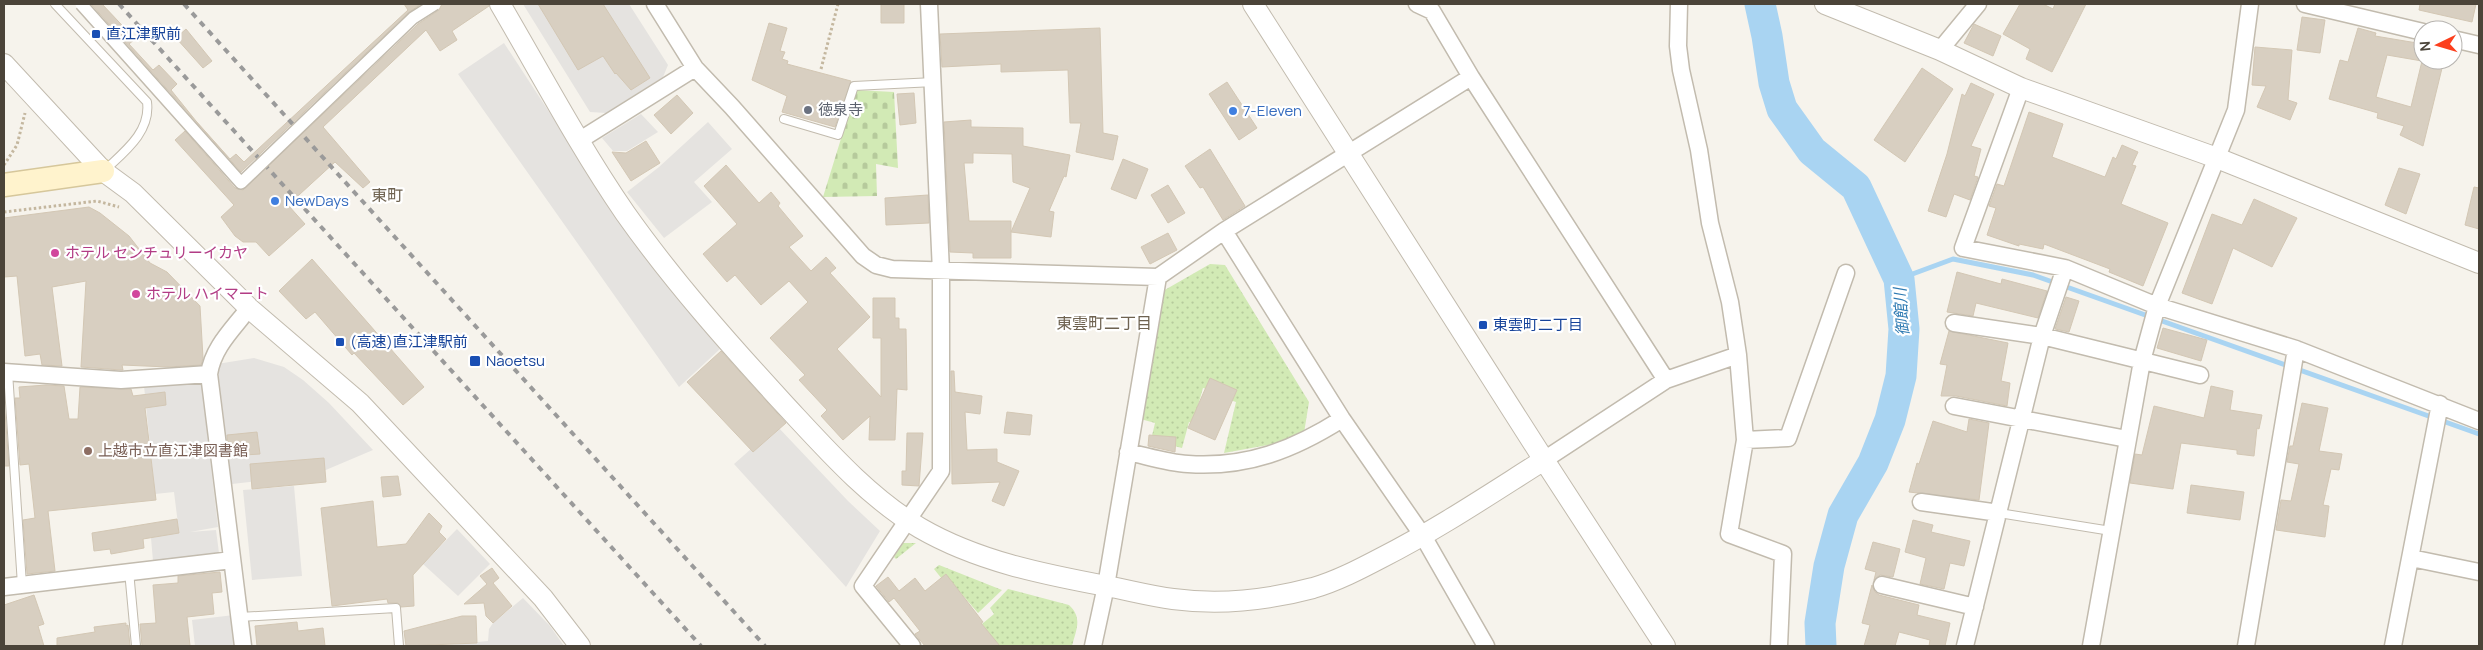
<svg xmlns="http://www.w3.org/2000/svg" width="2483" height="650" font-family="Manrope,'Noto Sans JP',sans-serif">
<style>
.green{fill:url(#green-dots)}
.cemetery{fill:url(#cemetery-stones)}
.parking{fill:#e5e3e0}
.lines{fill:none;stroke-linecap:round;stroke-linejoin:round}
.stream{stroke:#a9d4f2;stroke-width:5}
.river{stroke:#a9d4f2;stroke-width:31}
.building{fill:#d8cfc1;stroke:#d3c7b4;fill-rule:evenodd}
.service-casing{stroke:#c2bbae;stroke-width:10}
.minor-casing{stroke:#c2bbae;stroke-width:19}
.tertiary-casing{stroke:#c2bbae;stroke-width:22}
.secondary-casing{stroke:#d6c79b;stroke-width:25}
.path{stroke:#c4b79f;stroke-width:3;stroke-dasharray:2.5 2.5;stroke-linecap:butt}
.service{stroke:#fff;stroke-width:8}
.minor{stroke:#fff;stroke-width:16}
.tertiary{stroke:#fff;stroke-width:20}
.secondary{stroke:#fff3cd;stroke-width:22}
.rail{stroke:#9a9a9a;stroke-width:4;stroke-dasharray:6 6;stroke-linecap:butt}
.pedestrian-bridge-casing{stroke:#c2bbae;stroke-width:14;stroke-linecap:butt}
.pedestrian-bridge{stroke:#fff;stroke-width:11}
.transit-dot{fill:#1a4fb4;stroke:#fff;stroke-width:2}
.worship-dot{fill:#6b7280;stroke:#fff;stroke-width:2}
.shop-dot{fill:#3f7fe0;stroke:#fff;stroke-width:2}
.hotel-dot{fill:#d1479c;stroke:#fff;stroke-width:2}
.education-dot{fill:#8d6e63;stroke:#fff;stroke-width:2}
.labels{text-anchor:middle;stroke-width:4.5;stroke-linejoin:round;paint-order:stroke}
.transit-label{font-size:15px;fill:#164399;stroke:#fff;text-anchor:start}
.worship-label{font-size:15px;fill:#5b616d;stroke:#fff;text-anchor:start}
.shop-label{font-size:15px;fill:#366cbe;stroke:#fff;text-anchor:start}
.hotel-label{font-size:15px;fill:#b23c85;stroke:#fff;text-anchor:start}
.education-label{font-size:15px;fill:#785e54;stroke:#fff;text-anchor:start}
.neighbourhood-label{font-size:16px;fill:#6e6250;stroke:#fff}
.water-label{font-size:16px;font-style:italic;fill:#2e7ab2;stroke:#fff}
</style>
<defs>
<pattern id="green-dots" width="8" height="8" patternUnits="userSpaceOnUse" patternTransform="scale(1.25)"><rect width="8" height="8" fill="#d2eab5"/><path d="M2 2h.1M6 6h.1" fill="none" stroke="#b6ca9c" stroke-width="1.8" stroke-linecap="round"/></pattern>
<pattern id="cemetery-stones" width="16" height="16" patternUnits="userSpaceOnUse" patternTransform="scale(1.25)"><rect width="16" height="16" fill="#d2eab5"/><path d="M2 7V4a2 2 0 0 1 4 0v3zM10 15v-3a2 2 0 0 1 4 0v3z" fill="#b6ca9c"/></pattern>
</defs>
<rect width="100%" height="100%" fill="#f6f3ec"/>
<path class="green" d="M1210,264L1225,265L1309,402L1304,433L1279,443L1224,453L1236,402L1227,399L1228,395L1203,388L1193,423L1189,422L1182,448L1151,440L1155,423L1137,418L1163,291Z
M903,543H916L896,559L894,557Z
M939,565L1002,590L978,613L946,576L942,579L934,569Z
M1008,589L1069,605C1083,618 1076,630 1072,646H999L982,624L994,614L990,608Z"/>
<path class="cemetery" d="M856,90L894,92L898,168L876,164L877,196L823,197Z"/>
<path class="parking" d="M523,4H629L668,65L663,77L606,113L590,112Z
M504,43L634,242L720,349L679,387L458,74Z
M641,114L658,132L627,151H613L602,138Z
M708,122L732,149L694,182L712,202L664,238L627,192L659,167Z
M254,358L284,367L303,380L329,403L373,450L314,475L232,484L217,364Z
M201,381L218,527L190,532L216,530L219,553L153,561L151,538L179,532L174,492L155,494L144,386Z
M777,426L848,501L880,531L846,587L734,464Z
M294,486L302,576L252,580L243,490Z
M457,529L490,564L458,596L423,564Z
M523,598L550,626L564,646H437L488,641L489,629L493,623Z
M234,615L237,646H195L192,620Z"/>
<g class="lines">
<path class="stream" d="M1899,279L1953,259L2033,275L2479,434"/>
<path class="river" d="M1760,4L1767,36L1774,83L1782,109L1812,151L1856,187L1899,279L1904,329L1901,376L1890,420L1873,463L1843,515L1829,566L1820,623L1821,646"/>
</g>
<path class="building" d="M91,4H102L135,39L129,44L153,70L159,65L177,84L171,90L196,121L230,159L236,154L244,162L408,10L404,4H421L408,13L241,172Z
M442,4H488L489,6L452,31L457,40L440,51L426,30L323,127L370,182L363,188L335,162L288,205L305,224L269,256L256,242H243L235,236L221,217L234,205L175,140L185,131L235,188L243,190L418,24L439,10Z
M538,4H603L650,78L631,90L616,73L615,74L603,56L578,70Z
M881,4H904V23H881Z
M2020,4H2043L2053,9L2055,4H2086L2052,72L2026,59L2030,49L2003,34Z
M2420,4H2476L2472,22L2419,10Z
M2302,17L2325,20L2320,53L2297,50Z
M769,23L787,28L780,51L785,52L782,59L788,61L787,64L851,81L835,127L782,112L787,96L752,80Z
M1974,24L2001,36L1993,56L1964,43Z
M1100,28L1103,133L1118,136L1113,160L1076,152L1081,123H1070L1068,70L1001,72V64L942,67L940,34Z
M2358,28L2376,33L2375,36L2423,44V60H2444L2423,146L2400,135L2404,126L2377,118L2378,113L2329,99L2340,60L2348,62ZM2387,55L2422,61L2411,107L2376,97Z
M186,29L212,61L203,68L176,38Z
M2255,47L2292,50L2288,100L2297,103L2290,120L2257,107L2266,86L2252,85Z
M1922,68L1953,89L1905,162L1874,140Z
M1227,82L1257,128L1239,140L1209,94Z
M1971,83L1994,94L1971,146L1981,149L1974,176L1978,177L1970,200L1954,194L1946,217L1928,211L1947,154L1962,94L1965,96Z
M914,93L916,123L900,125L897,94Z
M677,95L693,113L671,134L654,115Z
M2029,112L2063,124L2052,157L2105,177L2113,157L2116,159L2122,145L2138,152L2132,165L2136,166L2121,204L2168,223L2143,286L2109,272L2110,269L2044,244L2043,249L2019,244V246L1987,235L1996,208L1989,206L1997,184L2004,186Z
M971,120V127L1023,128V146L1070,155L1066,177L1064,176L1049,211L1054,212L1051,237L1011,232L1030,188L1013,182L1012,154L973,153V163H964L969,221H1011V258H973V253L950,252L944,122Z
M646,141L660,163L631,181L612,152L626,153Z
M1210,149L1245,206L1223,220L1203,187L1200,188L1185,166Z
M1123,159L1148,169L1136,199L1111,189Z
M726,165L759,203L771,192L780,203L778,206L803,236L789,247L811,271L826,257L836,268L830,273L870,317L837,349L881,397V338H873V298H895V318H899V329H906L907,390L897,389L895,440H869L870,416L843,440L821,416L827,410L799,380L805,375L770,338L808,302L789,281L761,305L735,275L727,282L703,254L737,224L704,186Z
M2399,168L2420,174L2406,214L2385,205Z
M1168,185L1185,213L1168,223L1151,195Z
M2474,187L2479,188V229L2465,225Z
M928,195L929,223L886,225L885,198Z
M2254,199L2297,218L2272,267L2233,248L2212,304L2182,293L2212,214L2242,225Z
M89,207L100,213L129,236L150,263L167,272L200,306L203,358L201,365L168,367L122,365L123,370H121L81,367L86,281L52,287L62,366L42,365L40,354L25,356L17,276L4,277V218Z
M1168,233L1177,250L1150,264L1141,247Z
M312,259L424,387L403,405L354,353L352,355L315,312L306,319L279,291Z
M1957,272L2001,284L2002,279L2047,291L2038,318L1976,303L1973,316L1947,312Z
M2066,297L2079,301L2069,332L2055,329Z
M2163,328L2207,340L2201,361L2157,348Z
M1949,331L2008,343L2001,381L2010,383L2007,406L1956,396H1941L1947,365L1940,364Z
M721,351L786,423L753,452L687,382Z
M951,371H954L955,392L982,396L980,414L965,412L967,450L997,449V462L1019,471L1004,506L992,501L1000,482L952,484Z
M1210,378L1237,390L1215,440L1188,428Z
M46,385L64,386L69,419H78L80,387L131,389L133,396L165,392L166,405L145,408L156,500L48,511L55,571L27,574L23,520L35,518L29,464L20,465L15,398H20L19,387Z
M2211,386L2233,391L2230,410L2262,415L2259,429L2257,428L2254,456L2237,454V450L2181,443L2173,489L2130,483L2135,454L2142,455L2154,406L2204,418Z
M4,399L9,466H4Z
M2302,403L2328,408L2319,451L2342,454L2339,470L2331,469L2323,505L2329,506L2325,537L2276,530L2281,500L2291,501L2299,464L2287,462L2290,446H2293Z
M1007,412L1032,415L1030,435L1004,433Z
M1969,419L1989,423L1979,500L1909,492L1917,463L1919,464L1933,421L1967,432Z
M257,432L260,454L229,456L227,435Z
M907,433H923L919,486L902,485V471H906Z
M1149,435L1176,437L1175,452L1148,446Z
M324,458L326,482L252,489L250,464Z
M398,476L401,495L383,497L381,477Z
M2191,485L2244,492L2240,520L2187,513Z
M373,501L377,547L406,544L429,513L442,526L439,532L446,539L413,575L414,606L401,607L398,603H388L387,599L332,606L321,508Z
M177,519L179,533L143,539L144,548L111,554L110,549L94,551L92,533Z
M1913,520L1933,525L1931,532L1970,541L1964,566L1950,563L1944,589L1920,584L1926,558L1905,552Z
M1873,542L1900,549L1893,577L1880,575L1874,580L1876,572L1865,569Z
M492,568L499,578L493,583L512,606L493,623L486,616L484,603L464,604L487,584L480,576Z
M220,572L222,592L212,593L214,614L187,617L190,646H142L140,624L156,623L153,585L178,583V576Z
M946,574L983,622L981,623L1000,646H925L915,634L920,631L894,598L889,602L876,586L888,577L899,591L915,578L925,591Z
M1872,585L1875,592L1879,595L1919,605L1917,615L1950,623L1945,646H1929L1930,640L1899,632L1895,646H1864L1870,625L1862,623Z
M34,595L44,624L38,626L44,646H4V605Z
M462,616H476L477,643L406,646L404,631Z
M297,622L298,631L323,628L325,646H257L255,626Z
M126,623V626L128,625L130,646H57V638L95,632L94,627Z"/>
<g class="lines">
<defs>
<path id="service" d="M55,4L147,102C151,132 124,152 104,171
M784,119L838,135L854,86L934,82
M8,372L22,585
M1999,513L2111,531
M129,571L136,646
M240,617L396,608L399,646"/>
<path id="minor" d="M655,4L695,68L732,107L863,256L876,265L892,269L1158,277L1224,231L1471,77L1666,380
M1417,4L1432,11L1471,77
M1679,4L1678,46L1681,70L1699,150L1710,223L1730,302L1738,355L1745,440L1729,534L1783,554L1779,646
M2305,4L2423,32
M2453,39L2479,45
M1940,50L1978,4
M2021,88L1963,248L2065,268L2157,306L2296,349L2479,421
M580,140L695,68
M1224,231L1342,419L1423,536L1486,646
M1954,323L2042,336L2200,375
M4,372L121,380L209,374C213,347 233,329 249,308
M209,374L243,646
M1954,406L2127,439
M1745,440L1788,438L1846,273
M1128,452C1147,456 1168,463 1188,464C1247,468 1293,450 1342,419
M1544,460L1666,380L1738,355
M1921,502L1999,513
M2411,558L2479,572
M1882,585L1975,607
M4,587L232,560
M912,646L863,586L941,471V272L929,4
M1093,646L1106,586L1158,277
M1965,646L2042,336L2065,268
M2091,646L2142,361L2157,306L2236,110L2250,4
M2246,646L2296,349
M2393,646L2440,404"/>
<path id="tertiary" d="M500,4C541,74 579,146 625,213C673,281 729,344 785,405C826,449 868,497 920,528C977,561 1042,574 1106,586C1128,590 1150,596 1173,599C1219,605 1268,600 1313,588C1337,581 1360,569 1381,558C1438,529 1490,494 1544,460
M1253,4L1544,460L1665,646
M1825,4L1940,50L2021,88L2217,158L2479,263
M4,64L103,171L133,193L249,308L360,403L543,598L580,646"/>
<path id="secondary" d="M4,185L103,171"/>
</defs>
<use href="#service" class="service-casing"/>
<use href="#minor" class="minor-casing"/>
<use href="#tertiary" class="tertiary-casing"/>
<use href="#secondary" class="secondary-casing"/>
<path class="path" d="M821,69L838,4
M4,165L17,145L25,113
M4,212L97,201L119,207"/>
<use href="#service" class="service"/>
<use href="#minor" class="minor"/>
<use href="#tertiary" class="tertiary"/>
<use href="#secondary" class="secondary"/>
<path class="rail" d="M119,4L701,646
M184,4L765,646"/>
<defs>
<path id="pedestrian-bridge" d="M81,4L241,183L413,18L435,4"/>
</defs>
<use href="#pedestrian-bridge" class="pedestrian-bridge-casing"/>
<use href="#pedestrian-bridge" class="pedestrian-bridge"/>
</g>
<g class="transit-dot">
<rect x="91" y="29" width="10" height="10" rx="2.5"/>
<rect x="1478" y="320" width="10" height="10" rx="2.5"/>
<rect x="335" y="337" width="10" height="10" rx="2.5"/>
<rect x="469" y="355" width="12" height="12" rx="2.5"/>
</g>
<circle class="worship-dot" cx="808" cy="110" r="5"/>
<g class="shop-dot">
<circle cx="1233" cy="111" r="5"/>
<circle cx="275" cy="201" r="5"/>
</g>
<g class="hotel-dot">
<circle cx="55" cy="253" r="5"/>
<circle cx="136" cy="294" r="5"/>
</g>
<circle class="education-dot" cx="88" cy="451" r="5"/>
<g class="labels">
<g class="transit-label">
<text x="106" y="39">直江津駅前</text>
<text x="1493" y="330">東雲町二丁目</text>
<text x="350" y="347">(高速)直江津駅前</text>
<text x="486" y="366">Naoetsu</text>
</g>
<g class="worship-label">
<text x="818" y="115">徳泉寺</text>
</g>
<g class="shop-label">
<text x="1243" y="116">7-Eleven</text>
<text x="285" y="206">NewDays</text>
</g>
<g class="hotel-label">
<text x="65" y="258">ホテル センチュリーイカヤ</text>
<text x="146" y="299">ホテル ハイマート</text>
</g>
<g class="education-label">
<text x="98" y="456">上越市立直江津図書館</text>
</g>
<g class="neighbourhood-label">
<text x="387" y="201">東町</text>
<text x="1104" y="329">東雲町二丁目</text>
</g>
<g class="water-label">
<text transform="translate(1901 312) rotate(-94)" y="6">御館川</text>
</g>
</g>
<rect width="2483" height="650" fill="none" stroke="#4b4439" stroke-width="10"/>
<g transform="translate(2438 45) rotate(265)"><circle r="24" fill="#ffffff" stroke="#b7b4b0"/>
<path d="M0-4L9 19L0 12L-9 19Z" fill="#fc3f1d"/>
<text y="-8" font-size="14" font-weight="bold" text-anchor="middle" fill="#4b4439">N</text>
</g>
</svg>
